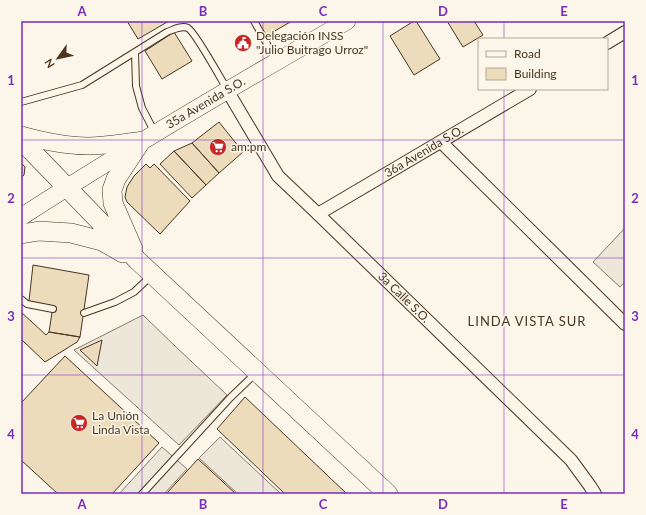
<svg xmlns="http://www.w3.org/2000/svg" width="646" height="515" font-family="Lato,sans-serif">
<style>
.green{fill:#ede6d9;stroke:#887966}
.parking{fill:#ede7d9;stroke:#887966}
.building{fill:#ecdcbc;stroke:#4a3520}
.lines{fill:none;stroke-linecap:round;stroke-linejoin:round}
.lane-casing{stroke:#4a3520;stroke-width:8}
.street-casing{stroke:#4a3520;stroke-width:14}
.secondary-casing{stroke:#4a3520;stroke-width:18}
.primary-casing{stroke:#4a3520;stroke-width:20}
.lane{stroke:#fbf6e9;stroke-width:6}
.street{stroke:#fbf6e9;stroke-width:12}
.secondary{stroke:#fbf6e9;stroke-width:17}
.primary{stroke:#fbf6e9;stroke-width:19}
.grid{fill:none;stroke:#7b2cbf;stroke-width:1;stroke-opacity:0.55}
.labels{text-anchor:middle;stroke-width:3;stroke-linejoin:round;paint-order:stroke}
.poi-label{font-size:12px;fill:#4a3520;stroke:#fbf6e9;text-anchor:start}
.street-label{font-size:12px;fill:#4a3520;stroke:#fbf6e9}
.neighbourhood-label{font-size:13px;letter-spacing:1px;fill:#4a3520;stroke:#fbf6e9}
.neatline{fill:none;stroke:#7b2cbf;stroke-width:1.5}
.grid-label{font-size:13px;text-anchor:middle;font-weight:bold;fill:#7b2cbf}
</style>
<rect width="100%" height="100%" fill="#fbf6e9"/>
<path class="green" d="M625,228V282L620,287L593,262Z"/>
<path class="parking" d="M143,315L175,346L227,395L179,445L74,350Z
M220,437L281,494H238L199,458Z
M162,447L187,469L164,494H119Z"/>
<path class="building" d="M127,21H169L138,39Z
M257,21H292L266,36Z
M414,21H416L440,59L414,75L390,36Z
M447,21H474L483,35L463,47Z
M174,32L192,61L162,79L145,51Z
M219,122L243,152L219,173L192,143Z
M192,143L219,173L206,185L174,151Z
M174,151L206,185L192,198L160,164Z
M21,163L25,167L24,175L21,178Z
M146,164L150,168L154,164L190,201L160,234L127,202L125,197L127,187L134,176Z
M33,265L89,275L80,337L49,332L53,306L29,301Z
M21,312L46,335L49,332L80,337L77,342L45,362L21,339Z
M102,340L97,366L80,350Z
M65,356L159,443L112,494H58L21,460V403Z
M245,397L347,494H285L217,429Z
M198,459L236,494H166Z"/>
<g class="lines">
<defs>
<path id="lane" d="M254,21L276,60
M135,52L136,86L142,108L155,133
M21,102L82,85L167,32C173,30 181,25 188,28C195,32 221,79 227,89
M21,299L27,304L53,309
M84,313L115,302L134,292L151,276
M142,494L230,398L256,373"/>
<g id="street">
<path d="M607,43L625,32"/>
<path id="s1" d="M227,90L278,176L318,214L571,460L590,486L595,494"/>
<path d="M441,142L625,324"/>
<path id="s2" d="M318,214L530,89"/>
</g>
<g id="secondary">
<path d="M21,135C43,141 65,146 88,146C104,146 121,143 137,141"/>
<path id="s3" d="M21,217C127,148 237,84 347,21"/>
</g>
<path id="primary" d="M21,140L137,260L388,494
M21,234L39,231L71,233L102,241L123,253
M133,249L113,203L112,190L116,179L141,141"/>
</defs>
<use href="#lane" class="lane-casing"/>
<use href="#street" class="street-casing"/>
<use href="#secondary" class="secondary-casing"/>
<use href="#primary" class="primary-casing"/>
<use href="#lane" class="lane"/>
<use href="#street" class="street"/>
<use href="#secondary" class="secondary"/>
<use href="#primary" class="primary"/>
</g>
<path class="grid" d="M142,21V494M263,21V494M383,21V494M504,21V39M504,89V494M21,140H625M21,258H625M21,375H625"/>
<defs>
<symbol id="civic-disc" viewBox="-11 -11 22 22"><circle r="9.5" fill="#c62828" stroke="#fbf6e9"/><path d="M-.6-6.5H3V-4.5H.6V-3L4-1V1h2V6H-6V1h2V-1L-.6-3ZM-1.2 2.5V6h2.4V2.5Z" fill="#fff"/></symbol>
<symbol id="supermarket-disc" viewBox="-11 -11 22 22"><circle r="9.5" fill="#c62828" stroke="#fbf6e9"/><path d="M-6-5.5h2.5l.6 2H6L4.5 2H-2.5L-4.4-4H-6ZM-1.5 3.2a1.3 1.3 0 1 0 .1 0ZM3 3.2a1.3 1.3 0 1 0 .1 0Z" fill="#fff"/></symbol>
</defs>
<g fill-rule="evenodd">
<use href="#civic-disc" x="233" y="33" width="20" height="20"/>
<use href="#supermarket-disc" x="208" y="137" width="20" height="20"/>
<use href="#supermarket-disc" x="69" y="413" width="20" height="20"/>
</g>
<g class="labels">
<g class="poi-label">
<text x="256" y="40">Delegación INSS<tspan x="256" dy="14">"Julio Buitrago Urroz"</tspan></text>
<text x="231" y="151">am:pm</text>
<text x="92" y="420">La Unión<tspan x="92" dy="14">Linda Vista</tspan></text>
</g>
<g class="street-label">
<text dy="4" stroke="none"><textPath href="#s3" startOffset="217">35a Avenida S.O.</textPath></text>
<text dy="4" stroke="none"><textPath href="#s2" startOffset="123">36a Avenida S.O.</textPath></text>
<text dy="4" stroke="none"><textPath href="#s1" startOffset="275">3a Calle S.O.</textPath></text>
</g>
<g class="neighbourhood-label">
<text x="527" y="326">LINDA VISTA SUR</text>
</g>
</g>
<rect width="646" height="515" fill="none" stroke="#fbf6e9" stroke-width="44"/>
<rect x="478" y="38" width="130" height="52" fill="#fbf6e9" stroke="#b4a999"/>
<rect x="486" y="51" width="20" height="6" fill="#fbf6e9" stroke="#b4a999"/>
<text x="514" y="58" font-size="12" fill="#4a3520">Road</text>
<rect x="486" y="68" width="20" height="12" fill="#ecdcbc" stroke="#b4a999"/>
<text x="514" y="78" font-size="12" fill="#4a3520">Building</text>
<g transform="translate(58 58) rotate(237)" stroke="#fbf6e9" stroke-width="3" paint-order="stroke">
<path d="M0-3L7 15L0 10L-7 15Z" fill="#4a3520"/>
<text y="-6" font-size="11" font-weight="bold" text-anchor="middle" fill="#4a3520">N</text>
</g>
<rect x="22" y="22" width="602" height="471" class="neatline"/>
<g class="grid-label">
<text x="82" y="16">A</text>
<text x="203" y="16">B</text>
<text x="323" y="16">C</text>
<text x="443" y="16">D</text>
<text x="564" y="16">E</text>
<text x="11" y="85">1</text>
<text x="635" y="85">1</text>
<text x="11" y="203">2</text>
<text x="635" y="203">2</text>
<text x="11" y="321">3</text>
<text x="635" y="321">3</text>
<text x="11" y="439">4</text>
<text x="635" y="439">4</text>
<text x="82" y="509">A</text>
<text x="203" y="509">B</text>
<text x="323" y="509">C</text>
<text x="443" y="509">D</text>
<text x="564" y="509">E</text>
</g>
</svg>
